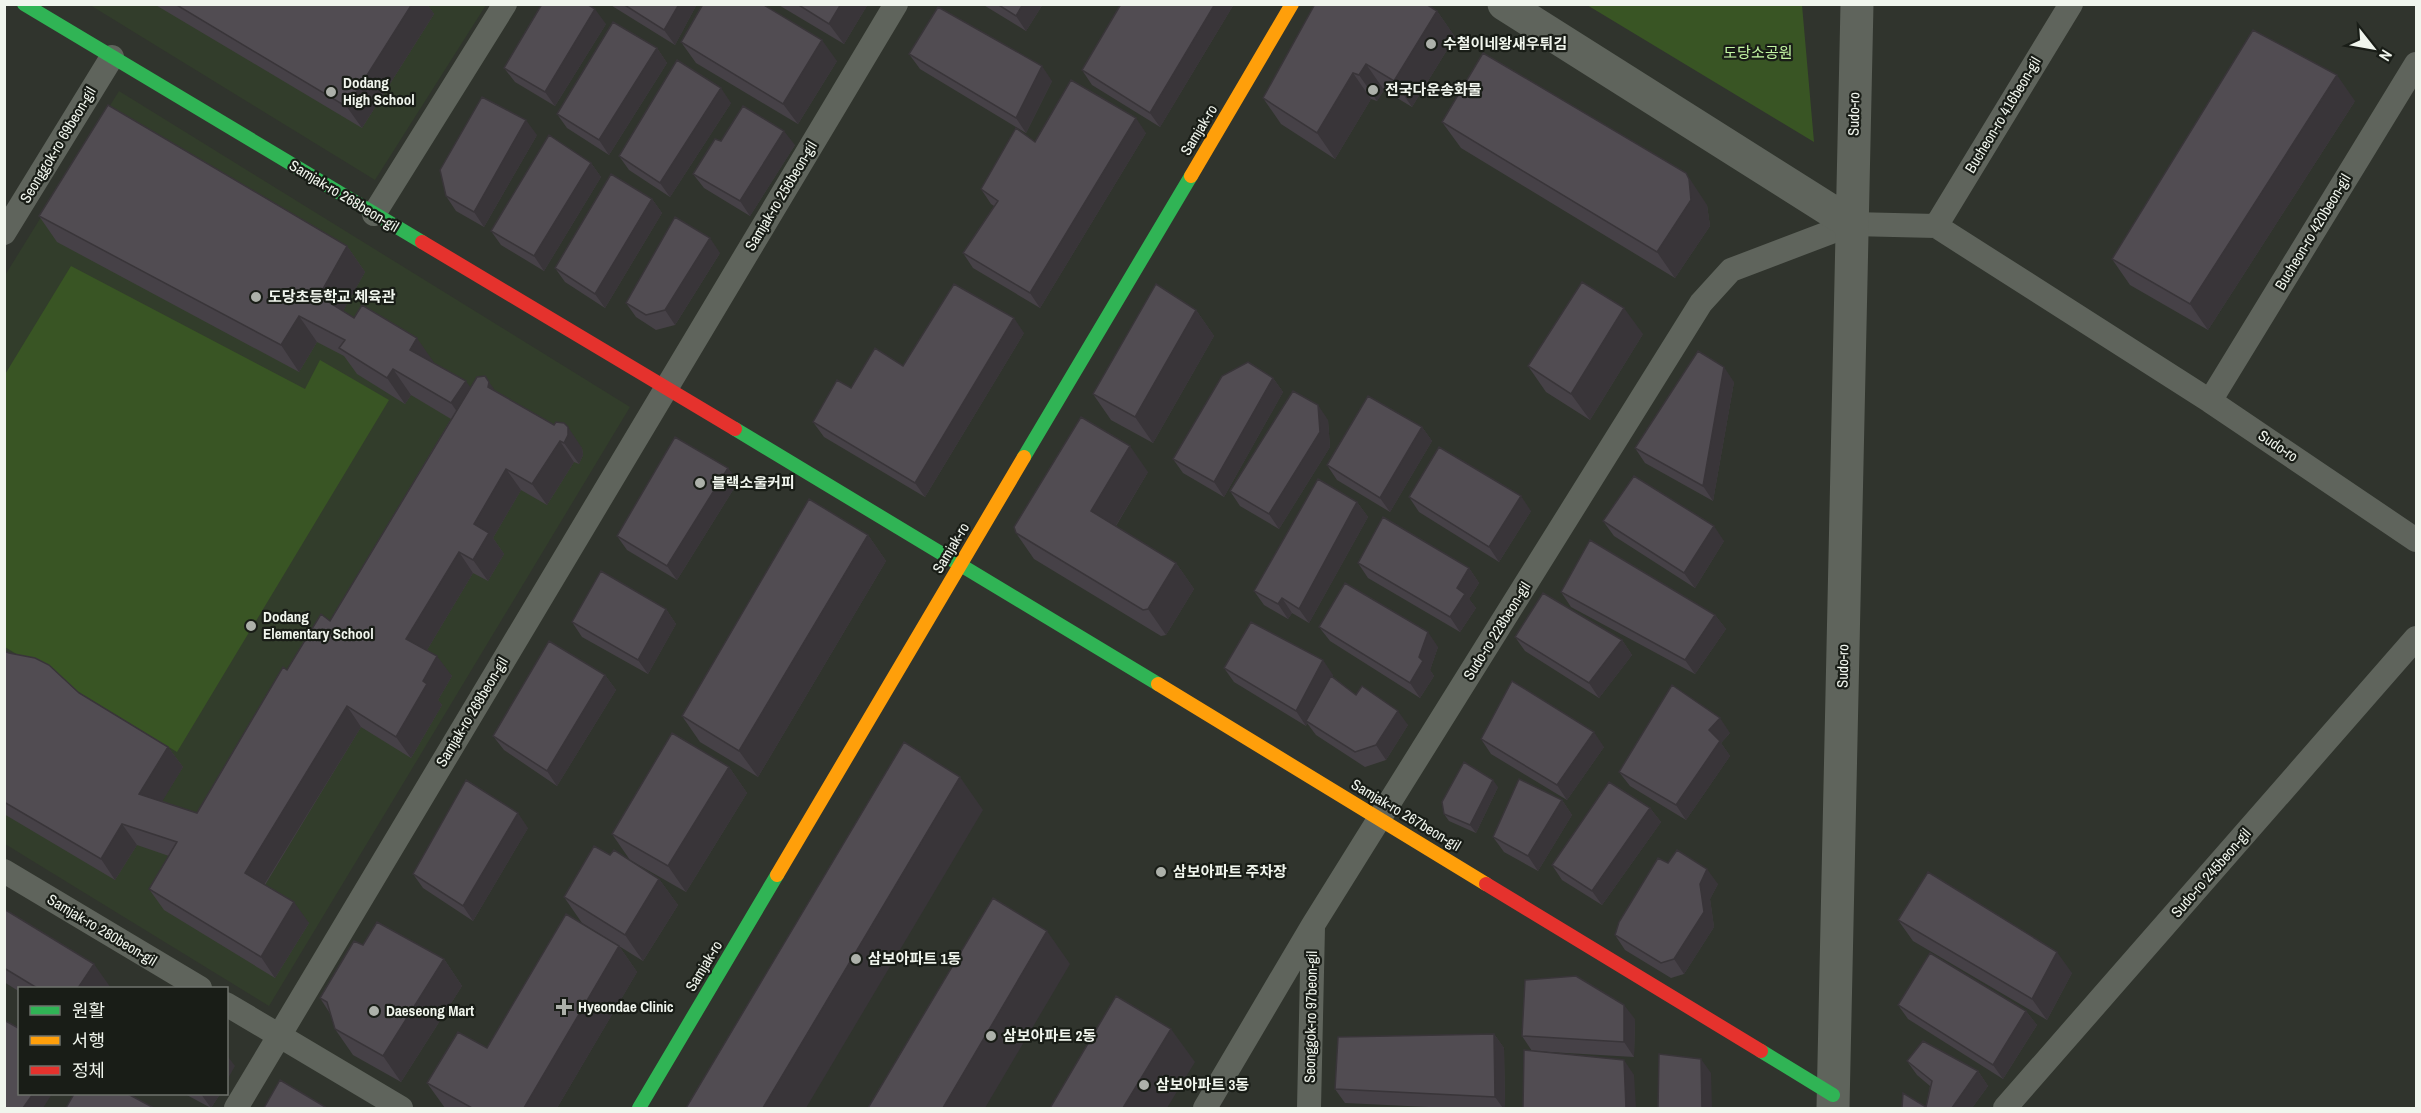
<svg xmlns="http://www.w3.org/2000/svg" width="2421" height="1113" font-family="'Archivo Narrow','Noto Sans KR',sans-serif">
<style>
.built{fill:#323d2b}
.green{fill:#395524}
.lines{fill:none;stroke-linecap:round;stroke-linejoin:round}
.lane{stroke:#5f645c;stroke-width:24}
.street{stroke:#5f645c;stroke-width:33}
.fast{stroke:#30b455;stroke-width:14}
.slow{stroke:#ff9f0a;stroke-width:14}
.jam{stroke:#e5322d;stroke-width:14}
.wall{fill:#464147}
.shaded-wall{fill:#393539}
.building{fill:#514c52;stroke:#393539;stroke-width:1.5}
.poi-dot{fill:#adb1aa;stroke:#191d17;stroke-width:2}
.labels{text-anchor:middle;stroke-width:4.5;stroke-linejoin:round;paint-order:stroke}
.poi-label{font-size:15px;font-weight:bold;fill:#f0f5ed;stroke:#191d17;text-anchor:start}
.park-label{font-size:15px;fill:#c3f6a3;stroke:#191d17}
.street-label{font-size:15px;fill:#f0f5ed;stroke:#191d17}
</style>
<rect width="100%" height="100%" fill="#30342d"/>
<path class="built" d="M90,5H486L375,180Z
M119,91L630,407L269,1006L5,844L4,277Z"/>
<path class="green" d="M1587,5H1802L1814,142Z
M71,266L305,389L320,360L389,400L177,752L5,647L4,376Z"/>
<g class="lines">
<path class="lane" d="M374,214L505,4
M1936,226L2071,4
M4,233L112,57
M2210,401L2416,64
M4,871L200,988
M226,1004L401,1108
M236,1108L896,4
M1205,1108L1313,925L1701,303L1731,270L1852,224L1936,226L2210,401L2416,540
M1309,1108L1313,927
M2005,1108L2416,638"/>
<path class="street" d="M1504,4L1852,224
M1833,1108L1857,4"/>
<path class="fast" d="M24,4L422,242
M735,429L1158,684
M1024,457L1191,176
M1761,1051L1833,1095
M639,1108L777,875"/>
<path class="slow" d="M1191,176L1292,4
M1158,684L1486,884
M777,875L1024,457"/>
<path class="jam" d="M422,242L735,429
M1486,884L1761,1051"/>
</g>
<path class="wall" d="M154,4H427L434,14L362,128Z
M609,4H697L675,45Z
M777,4H868L844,44Z
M982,4H1043L1026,31Z
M1121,4H1234L1160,127L1092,85L1082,70Z
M1437,11L1455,37L1412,107L1384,90L1377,101L1371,99L1335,159L1281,124L1263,98Z
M606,24L555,106L515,82L504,68Z
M681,42L837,61L798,124L696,63Z
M657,48L667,63L609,155L567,128L557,114Z
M909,54L1052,81L1026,133L920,69Z
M2355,101L2208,330L2130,285L2112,259Z
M731,103L670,197L629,170L619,156Z
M1442,122L1707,205L1710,226L1675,278L1461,148Z
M1146,133L1040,308L973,268L963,253L994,206L991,204L981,189L1035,142Z
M537,135L484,227L456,211L446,196Z
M721,141L795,145L750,216L704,188L693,174Z
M591,163L601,177L544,271L501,245L491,231Z
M652,199L662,213L605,308L565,282L555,268Z
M39,216L347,246L365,272L343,311L435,364L470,388L496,391L582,448L583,455L579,464L574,462L547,505L521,490L493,538L504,554L488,581L473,573L427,650L452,676L438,700L442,705L411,758L361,727L265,885L309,923L275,978L164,910L149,889L169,856L137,845L115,880L4,814V651L79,693L168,747L183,767L162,801L197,813L287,670L330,621L451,419L411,395L405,404L357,374L344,356L317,342L299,372L57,242Z
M720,253L675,325L656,330L636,317L626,303Z
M1196,310L1214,336L1153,443L1111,420L1093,394Z
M1024,333L925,497L824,437L813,422L851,388L903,366Z
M1643,334L1590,420L1546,392L1528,366Z
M1273,378L1283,392L1224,497L1183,473L1173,459Z
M1734,382L1713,501L1645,463L1635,448Z
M1328,420L1330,447L1279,529L1240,506L1230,491Z
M1422,427L1432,441L1390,512L1337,480L1327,465Z
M728,468L738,482L677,580L627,550L617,536Z
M1148,472L1116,526L1176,563L1194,589L1166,635L1161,636L1034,559L1016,533Z
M1409,497L1531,511L1499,562L1419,512Z
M1357,502L1368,517L1309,623L1292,613L1288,619L1264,605L1254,591Z
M1603,521L1724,541L1695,588L1614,536Z
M868,535L886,561L758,777L700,742L682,716Z
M1358,563L1469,568L1479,583L1469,599L1476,608L1460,632L1368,578Z
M1561,592L1715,615L1726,629L1695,674L1571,607Z
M666,609L676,624L648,674L582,637L572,622Z
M1319,627L1438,647L1430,670L1434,676L1420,698L1330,641Z
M1515,637L1622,640L1632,655L1599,698L1525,651Z
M1224,668L1333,675L1332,676L1356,695L1408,725L1386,760L1365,767L1316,735L1307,723L1306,726L1234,682Z
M605,675L616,690L557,786L504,750L493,736Z
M1730,733L1721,743L1730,756L1686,820L1630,786L1619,772Z
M1481,739L1604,747L1567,800L1491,754Z
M729,767L747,793L686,892L630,860L612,834Z
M1498,787L1476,833L1449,821L1444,814Z
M1562,800L1572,815L1538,871L1504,852L1493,837Z
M1650,808L1661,822L1602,905L1562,880L1552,865Z
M528,828L473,921L423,888L413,874Z
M610,855L659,879L678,905L643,961L582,923L564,897Z
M1668,863L1718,884L1710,899L1714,927L1684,974L1671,978L1625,950L1615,935Z
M4,909L111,988H20V992L4,982Z
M1898,920L2072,973L2047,1020L1913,941Z
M363,945L444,959L462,986L401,1082L353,1055L335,1029L331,1015L320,998Z
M619,946L637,972L557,1108H445L427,1083L487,1048Z
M1898,1005L2026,1011L2037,1025L2003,1079L1908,1019Z
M1635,1019L1634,1057L1532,1051L1522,1036Z
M1494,1034L1504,1048L1505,1108H1449L1345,1103L1335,1089Z
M1907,1061L1978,1071L1988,1086L1972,1108H1902L1926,1107L1930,1086L1917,1075Z
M185,1094H220L211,1108Z"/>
<path class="shaded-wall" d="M412,4H427L434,14L362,128L347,107Z
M679,4H697L675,45L664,30Z
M841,4H868L844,44L829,24Z
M1023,4H1043L1026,31L1016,16Z
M1215,4H1234L1160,127L1150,113Z
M595,9L606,24L555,106L545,92Z
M1437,11L1455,37L1412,107L1394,81Z
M822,40L837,61L798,124L783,104Z
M657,48L667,63L609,155L599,140Z
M1366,64L1384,90L1377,101L1359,75Z
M1042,66L1052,81L1026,133L1016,118Z
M1353,73L1371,99L1335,159L1317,133Z
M2337,75L2355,101L2208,330L2190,304Z
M721,88L731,103L670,197L660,183Z
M1136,118L1146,133L1040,308L1030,293Z
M526,120L537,135L484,227L474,212Z
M784,131L795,145L750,216L740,201Z
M591,163L601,177L544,271L534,256Z
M1686,173L1707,205L1710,226L1675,278L1657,252Z
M652,199L662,213L605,308L595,294Z
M710,238L720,253L675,325L665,310Z
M347,246L365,272L337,322L319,296Z
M1624,308L1643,334L1590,420L1571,394Z
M1196,310L1214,336L1153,443L1135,417Z
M299,316L317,342L299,372L281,345Z
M1014,318L1024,333L925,497L915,483Z
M417,338L435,364L410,350Z
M1724,367L1734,382L1713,501L1703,486Z
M393,369L411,395L405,404L387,378Z
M1273,378L1283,392L1224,497L1214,482Z
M466,381L484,407L469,429L451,403Z
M489,382L504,403L488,387Z
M1318,405L1328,420L1330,447L1279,529L1269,514Z
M568,427L582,448L583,455L579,464L564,443Z
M1422,427L1432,441L1390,512L1380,498Z
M560,441L574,462L547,505L532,484Z
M1130,446L1148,472L1109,537L1091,511Z
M728,468L738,482L677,580L667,566Z
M506,469L521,490L493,538L504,554L488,581L473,560L474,524Z
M1521,496L1531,511L1499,562L1489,547Z
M1357,502L1368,517L1309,623L1299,609Z
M1714,526L1724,541L1695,588L1684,573Z
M868,535L886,561L758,777L739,751Z
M459,552L473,573L421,660L406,639Z
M1176,563L1194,589L1166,635L1148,609Z
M1469,568L1479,583L1469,599L1476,608L1460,632L1450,617L1457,588Z
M1282,598L1292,613L1288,619L1278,604Z
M666,609L676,624L648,674L638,660Z
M1715,615L1726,629L1695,674L1685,660Z
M1428,632L1438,647L1430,670L1434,676L1420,698L1410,683Z
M1622,640L1632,655L1599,698L1589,683Z
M437,656L452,676L438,700L442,705L411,758L396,737L423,681Z
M1323,660L1333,675L1308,722L1306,721L1307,723L1306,726L1296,711Z
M605,675L616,690L557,786L547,771Z
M347,706L361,727L259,893L245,873Z
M1398,711L1408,725L1386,760L1376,745Z
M1720,718L1730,733L1721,743L1730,756L1686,820L1676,805L1709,730Z
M1594,732L1604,747L1567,800L1557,785Z
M168,747L183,767L154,815L139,794Z
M729,767L747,793L686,892L668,866Z
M960,777L983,810L806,1108H763Z
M1493,780L1498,787L1476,833L1470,825Z
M1562,800L1572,815L1538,871L1528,856Z
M1650,808L1661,822L1602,905L1592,891Z
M518,813L528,828L473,921L463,906Z
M122,824L137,845L115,880L101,859Z
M1707,869L1718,884L1710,899L1714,927L1684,974L1674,959L1700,884Z
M659,879L678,905L643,961L625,935Z
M294,902L309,923L275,978L261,957Z
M1047,931L1070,964L985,1108H943Z
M619,946L637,972L557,1108H524Z
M2057,952L2072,973L2047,1020L2032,999Z
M444,959L462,986L401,1082L383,1056Z
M94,964L111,988H78Z
M1624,1005L1635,1019L1634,1057L1624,1042Z
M2026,1011L2037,1025L2003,1079L1993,1065Z
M1171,1029L1195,1062L1167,1108H1123Z
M1494,1034L1504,1048L1505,1108H1503L1495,1097Z
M226,1054L235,1066L226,1082Z
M1701,1059L1711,1073L1712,1108H1702Z
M1624,1060L1634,1075L1636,1108H1626Z
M1978,1071L1988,1086L1972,1108H1952Z
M33,1094H52L43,1108H23Z
M201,1094H220L211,1108Z"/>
<path class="building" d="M175,4H412L347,107Z
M542,4H587L595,9L545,92L504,68Z
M623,4H679L664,30Z
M703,4H762L822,40L783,104L681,42Z
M797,4H841L829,24Z
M997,4H1023L1016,16Z
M1121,4H1215L1150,113L1082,70Z
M1315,4H1426L1437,11L1394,81L1366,64L1359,75L1353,73L1317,133L1263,98Z
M938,7L1042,66L1016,118L909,54Z
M613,22L657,48L599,140L557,114Z
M2253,30L2337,75L2190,304L2112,259Z
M1483,53L1686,173L1689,179L1691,200L1657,252L1442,122Z
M677,60L721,88L660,183L619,156Z
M1071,80L1136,118L1030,293L963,253L998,201L981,189L1016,128L1035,142Z
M482,97L526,120L474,212L446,196L440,170Z
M108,105L347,246L319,296L354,318L362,305L417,338L410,350L466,381L451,403L393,369L387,378L339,348L345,340L299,316L281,345L39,216Z
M743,106L784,131L740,201L693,174L715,139L721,141Z
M549,135L591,163L534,256L491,231Z
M611,174L652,199L595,294L555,268Z
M675,217L710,238L665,310L646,315L626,303Z
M1582,282L1624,308L1571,394L1528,366Z
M954,284L1014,318L915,483L813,422L837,380L851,388L875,348L903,366Z
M1156,284L1196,310L1135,417L1093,394Z
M1698,351L1724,367L1703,486L1635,448Z
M1248,362L1273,378L1214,482L1173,459L1222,376Z
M485,376L489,382L488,387L554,425L556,422L564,423L568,427V435L564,443L560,441L532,484L506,469L474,524L489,533L473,560L459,552L406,639L437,656L423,681L427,684L396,737L347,706L245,873L294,902L261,957L149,889L177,842L122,824L101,859L4,802V651L9,653L35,658L49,665L79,693L168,747L139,794L197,813L283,667L287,670L321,614L330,621L477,377Z
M1293,391L1318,405L1320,432L1269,514L1230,491Z
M1368,396L1422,427L1380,498L1327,465Z
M1081,417L1130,446L1091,511L1176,563L1148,609L1143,610L1016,533L1014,527Z
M675,437L728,468L667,566L617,536Z
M1439,447L1521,496L1489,547L1409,497Z
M1634,476L1714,526L1684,573L1603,521Z
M1318,479L1357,502L1299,609L1282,598L1278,604L1254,591Z
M809,499L868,535L739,751L682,716Z
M1383,517L1469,568L1457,588L1465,594L1450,617L1358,563Z
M1590,540L1715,615L1685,660L1561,592Z
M601,571L666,609L638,660L572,622Z
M1345,583L1428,632L1419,657L1423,661L1410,683L1319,627Z
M1543,593L1622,640L1589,683L1515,637Z
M1251,622L1323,660L1296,711L1224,668Z
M549,641L605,675L547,771L493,736Z
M1331,676L1356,695L1362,686L1398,711L1376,745L1355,752L1306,721Z
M1512,681L1594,732L1557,785L1481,739Z
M1672,685L1720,718L1709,730L1720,741L1676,805L1619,772Z
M672,733L729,767L668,866L612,834Z
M904,742L960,777L763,1108H686Z
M1464,762L1493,780L1470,825L1444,814L1442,802Z
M1519,779L1562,800L1528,856L1493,837Z
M466,780L518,813L463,906L413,874Z
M1609,782L1650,808L1592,891L1552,865Z
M594,846L610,855L614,850L659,879L625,935L564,897Z
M1677,850L1707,869L1700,884L1704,912L1674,959L1661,963L1615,935L1619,922L1658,858L1668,863Z
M1928,872L2057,952L2032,999L1898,920Z
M993,898L1047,931L943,1108H868Z
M4,909L94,964L78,988H37L4,968Z
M566,914L619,946L524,1108H472L427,1083L458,1032L487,1048Z
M377,922L444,959L383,1056L335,1029L327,1002L320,998L354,941L363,945Z
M1930,953L2026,1011L1993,1065L1898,1005Z
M1576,976L1624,1005V1042L1522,1036L1525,980Z
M1116,996L1171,1029L1123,1108H1050Z
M4,1020L20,1029V1094H33L23,1108H4Z
M1494,1034L1495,1097L1335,1089L1338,1037Z
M1923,1041L1978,1071L1952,1108H1902L1903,1093L1926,1107L1932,1081L1907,1061Z
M1524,1050L1624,1060L1626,1108H1523Z
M1659,1054L1701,1059L1702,1108H1658Z
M280,1080L327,1108H264Z
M74,1094H128L154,1108H66Z"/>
<g class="poi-dot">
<circle cx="1431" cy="44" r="6"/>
<circle cx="1373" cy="90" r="6"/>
<circle cx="331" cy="92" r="6"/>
<circle cx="256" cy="297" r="6"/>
<circle cx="700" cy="483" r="6"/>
<circle cx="251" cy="626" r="6"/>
<circle cx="1161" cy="872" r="6"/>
<circle cx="856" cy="959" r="6"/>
<path d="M561 998h6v6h6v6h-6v6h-6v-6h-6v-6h6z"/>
<circle cx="374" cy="1011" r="6"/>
<circle cx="991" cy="1036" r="6"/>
<circle cx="1144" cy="1085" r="6"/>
</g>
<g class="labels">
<g class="poi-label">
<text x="1443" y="49">수철이네왕새우튀김</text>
<text x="343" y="88">Dodang<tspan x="343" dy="17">High School</tspan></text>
<text x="1385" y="95">전국다운송화물</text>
<text x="268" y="302">도당초등학교 체육관</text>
<text x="712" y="488">블랙소울커피</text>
<text x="263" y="622">Dodang<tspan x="263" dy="17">Elementary School</tspan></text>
<text x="1173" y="877">삼보아파트 주차장</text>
<text x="868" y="964">삼보아파트 1동</text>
<text x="578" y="1012">Hyeondae Clinic</text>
<text x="386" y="1016">Daeseong Mart</text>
<text x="1003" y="1041">삼보아파트 2동</text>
<text x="1156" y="1090">삼보아파트 3동</text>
</g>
<g class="park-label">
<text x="1758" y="58">도당소공원</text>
</g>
<g class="street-label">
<text transform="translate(1854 114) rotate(-89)" y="5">Sudo-ro</text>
<text transform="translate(2003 115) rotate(-59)" y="5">Bucheon-ro 416beon-gil</text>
<text transform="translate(1199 130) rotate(-59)" y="5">Samjak-ro</text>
<text transform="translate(58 145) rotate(-59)" y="5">Seonggok-ro 69beon-gil</text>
<text transform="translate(344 196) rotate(31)" y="5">Samjak-ro 268beon-gil</text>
<text transform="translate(781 196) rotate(-59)" y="5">Samjak-ro 256beon-gil</text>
<text transform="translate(2313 232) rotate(-59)" y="5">Bucheon-ro 420beon-gil</text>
<text transform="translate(2278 446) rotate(34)" y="5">Sudo-ro</text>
<text transform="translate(951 548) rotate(-59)" y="5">Samjak-ro</text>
<text transform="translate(1497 631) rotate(-58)" y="5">Sudo-ro 228beon-gil</text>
<text transform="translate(1843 666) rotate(-89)" y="5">Sudo-ro</text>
<text transform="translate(472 712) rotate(-59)" y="5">Samjak-ro 268beon-gil</text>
<text transform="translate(1406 815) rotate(31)" y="5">Samjak-ro 267beon-gil</text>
<text transform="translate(2211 873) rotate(-49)" y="5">Sudo-ro 245beon-gil</text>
<text transform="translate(102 930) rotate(31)" y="5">Samjak-ro 280beon-gil</text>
<text transform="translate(704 966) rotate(-59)" y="5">Samjak-ro</text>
<text transform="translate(1311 1017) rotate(-89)" y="5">Seonggok-ro 97beon-gil</text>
</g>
</g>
<rect width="2421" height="1113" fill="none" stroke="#f0f5ed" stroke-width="12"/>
<rect x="18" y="987" width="210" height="108" fill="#191d17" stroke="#6f736d" stroke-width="1.5"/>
<rect x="30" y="1006" width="30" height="9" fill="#30b455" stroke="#6f736d" stroke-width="1.5"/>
<text x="72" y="1017" font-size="18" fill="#f0f5ed">원활</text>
<rect x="30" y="1036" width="30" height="9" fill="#ff9f0a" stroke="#6f736d" stroke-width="1.5"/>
<text x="72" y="1047" font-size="18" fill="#f0f5ed">서행</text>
<rect x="30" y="1066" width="30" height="9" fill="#e5322d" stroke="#6f736d" stroke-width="1.5"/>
<text x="72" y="1077" font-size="18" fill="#f0f5ed">정체</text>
<g transform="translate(2373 48) rotate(121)" stroke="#191d17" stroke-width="4.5" paint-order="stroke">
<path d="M0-4.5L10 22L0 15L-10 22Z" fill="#f0f5ed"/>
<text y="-9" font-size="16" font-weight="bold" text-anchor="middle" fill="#f0f5ed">N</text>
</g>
</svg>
